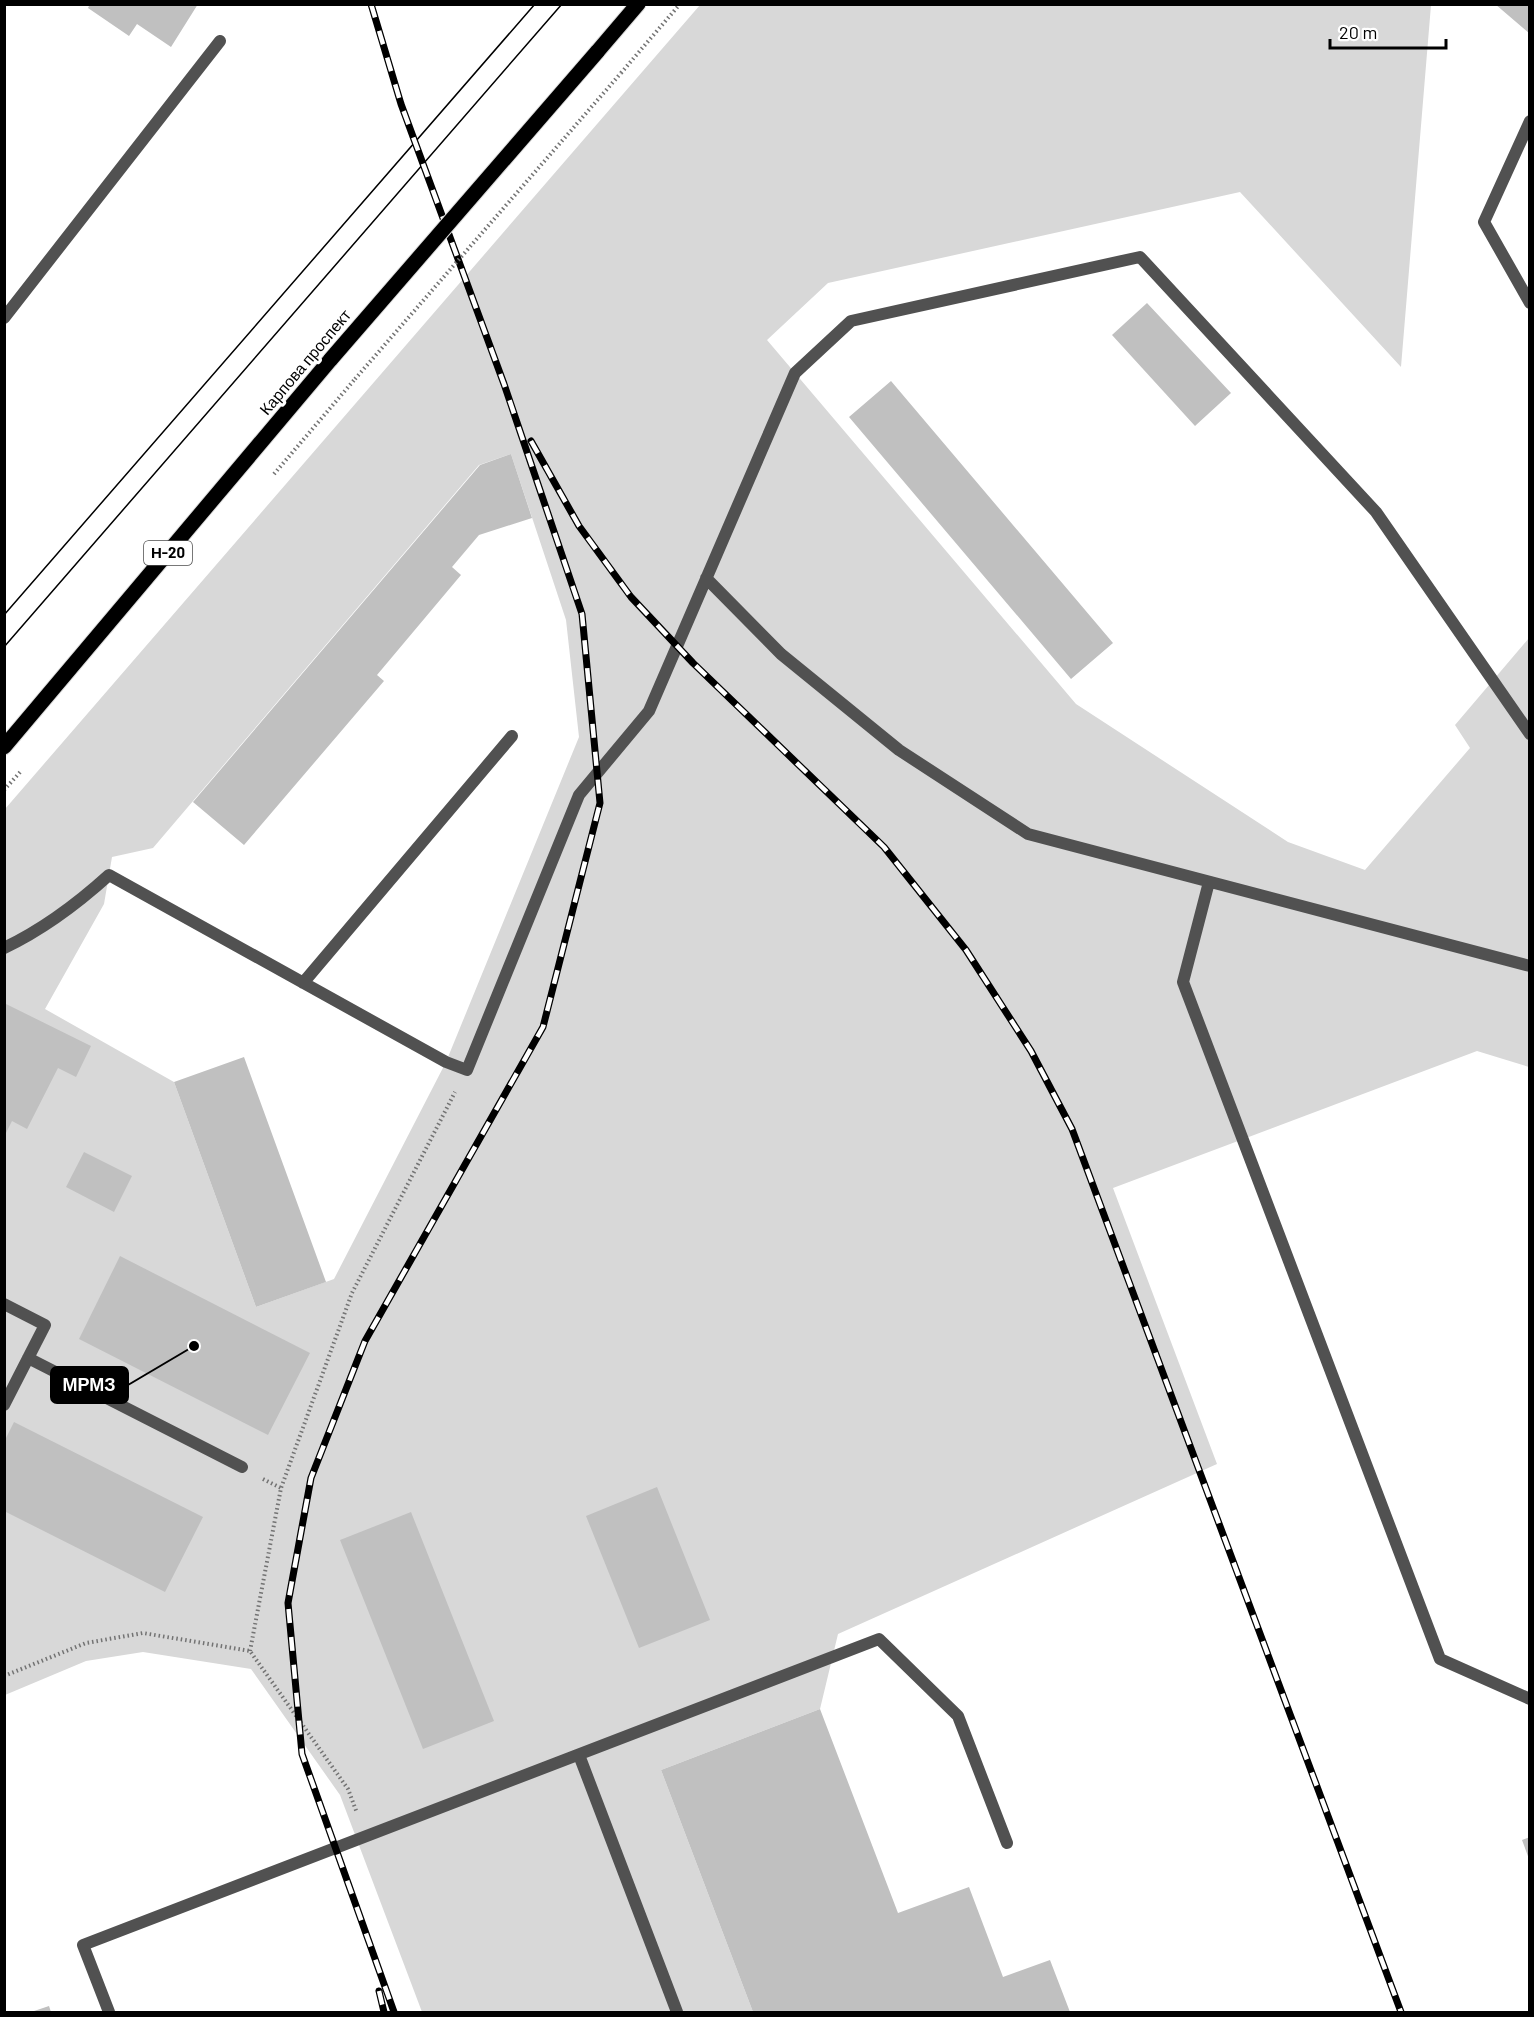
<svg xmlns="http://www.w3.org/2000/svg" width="1534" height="2017" font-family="Barlow,sans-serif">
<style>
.green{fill:#d8d8d8;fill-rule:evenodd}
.building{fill:#c0c0c0}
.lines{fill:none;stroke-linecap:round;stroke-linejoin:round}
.primary-casing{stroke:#dbdbdb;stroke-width:17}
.path{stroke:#737373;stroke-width:4;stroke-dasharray:1.5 3;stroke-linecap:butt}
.lane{stroke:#515151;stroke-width:12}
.primary{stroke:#000;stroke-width:15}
.tram{stroke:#000;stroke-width:1.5}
.rail-casing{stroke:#000;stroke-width:7}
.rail{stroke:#fff;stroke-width:4.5;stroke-dasharray:14;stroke-linecap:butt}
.primary-bridge-casing{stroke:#dbdbdb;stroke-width:17;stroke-linecap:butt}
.path-bridge{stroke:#737373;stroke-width:4;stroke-dasharray:1.5 3;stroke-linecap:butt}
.primary-bridge{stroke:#000;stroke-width:15}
.labels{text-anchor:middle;stroke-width:6;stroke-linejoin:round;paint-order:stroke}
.shield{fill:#fff;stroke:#4c4c4c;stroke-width:1.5}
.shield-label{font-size:15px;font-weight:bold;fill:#000}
.street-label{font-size:16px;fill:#000;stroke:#fff}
.leader{fill:none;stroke:#000;stroke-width:2}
.callout-dot{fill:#000;stroke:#fff;stroke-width:2}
.callout{fill:#000;stroke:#000;stroke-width:2}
.callout-label{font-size:18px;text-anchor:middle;font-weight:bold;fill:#fff}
</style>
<rect width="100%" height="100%" fill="#fff"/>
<path class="green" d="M700,5H1431L1401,367L1240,192L828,283L767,340L1076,704L1288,842L1365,870L1470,748L1455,725L1529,638V1067L1477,1051L1113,1188L1217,1464L838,1634L820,1709L661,1770L753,2012H422L340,1795L251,1669L143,1652L86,1661L5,1695V809ZM511,454L566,620L579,737L446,1062L334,1279L256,1307L174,1082L45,1009L104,904L112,857L153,848L479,465Z"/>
<path class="building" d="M90,4H198L171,47L137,24L129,36L88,8Z
M1495,4H1530V34Z
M1147,303L1231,393L1195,426L1112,335Z
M891,381L1113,643L1071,679L849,417Z
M511,454L532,518L479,535L452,567L461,575L377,675L384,681L244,845L193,802L480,465Z
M4,1003L91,1046L76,1077L58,1068L27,1129L12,1121L4,1137Z
M244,1057L326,1282L256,1307L174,1082Z
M84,1152L132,1176L114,1212L66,1187Z
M120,1256L310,1353L268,1435L79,1339Z
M14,1422L203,1517L165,1592L4,1511V1442Z
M657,1487L710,1620L639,1648L586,1516Z
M411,1512L494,1721L423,1749L340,1540Z
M820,1709L898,1913L969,1887L1003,1977L1050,1960L1070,2012H753L661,1770Z
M1530,1837V1859H1529L1522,1840Z
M49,2006L51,2012H31Z"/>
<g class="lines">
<defs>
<path id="primary" d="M597,52L638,4
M4,747L331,359"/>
</defs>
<use href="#primary" class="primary-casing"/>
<path class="path" d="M621,73L680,4
M274,474L355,379
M4,790L22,770
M263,1479L281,1488
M250,1651L281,1488L352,1293L455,1092
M4,1676L86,1643L143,1633L250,1651L348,1789L357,1813"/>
<path class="lane" d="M1530,121L1484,222L1530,303
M4,318L220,41
M706,578L781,654L899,750L1028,834L1530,966
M1209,882L1183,982L1440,1659L1530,1699
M4,948C44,929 77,904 109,875L446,1062L467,1070L579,795L649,711L795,373L851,321L1140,257L1376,512L1530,734
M303,983L512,736
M4,1304L45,1325L4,1405
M28,1358L242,1467
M579,1755L677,2012
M109,2012L83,1945L879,1639L958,1716L1007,1843"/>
<use href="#primary" class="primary"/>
<path class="tram" d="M4,615L535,4
M4,647L562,4"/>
<defs>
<path id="rail" d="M371,4L401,104L504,384L582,614L600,803L543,1027L365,1341L311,1478L288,1603L302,1754L394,2012
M531,441L579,526L631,597L693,663L884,847L966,950L1031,1051L1072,1129L1401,2012
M379,1991L384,2012"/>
</defs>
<use href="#rail" class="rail-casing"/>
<use href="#rail" class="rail"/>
<defs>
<path id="primary-bridge" d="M331,359L597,52"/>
</defs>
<use href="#primary-bridge" class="primary-bridge-casing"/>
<path class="path-bridge" d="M355,379L621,73"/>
<use href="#primary-bridge" class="primary-bridge"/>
</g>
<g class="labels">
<rect class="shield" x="144" y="541" width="48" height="24" rx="4.5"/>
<g class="shield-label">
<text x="168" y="558">Н-20</text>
</g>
<g class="street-label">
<text transform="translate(305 362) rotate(-50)" y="6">Карпова проспект</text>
</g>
</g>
<path class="leader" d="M194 1346L128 1385"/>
<circle class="callout-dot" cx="194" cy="1346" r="6"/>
<rect class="callout" x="51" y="1367" width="77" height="36" rx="6"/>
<g class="callout-label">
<text x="89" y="1391">МРМЗ</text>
</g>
<rect width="1534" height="2017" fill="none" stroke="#000000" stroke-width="12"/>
<path d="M1330 39v9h116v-9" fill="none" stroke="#000000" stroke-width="3"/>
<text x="1339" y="39" font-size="18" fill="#000000" stroke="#ffffff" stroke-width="4.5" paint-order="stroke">20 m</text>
</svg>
